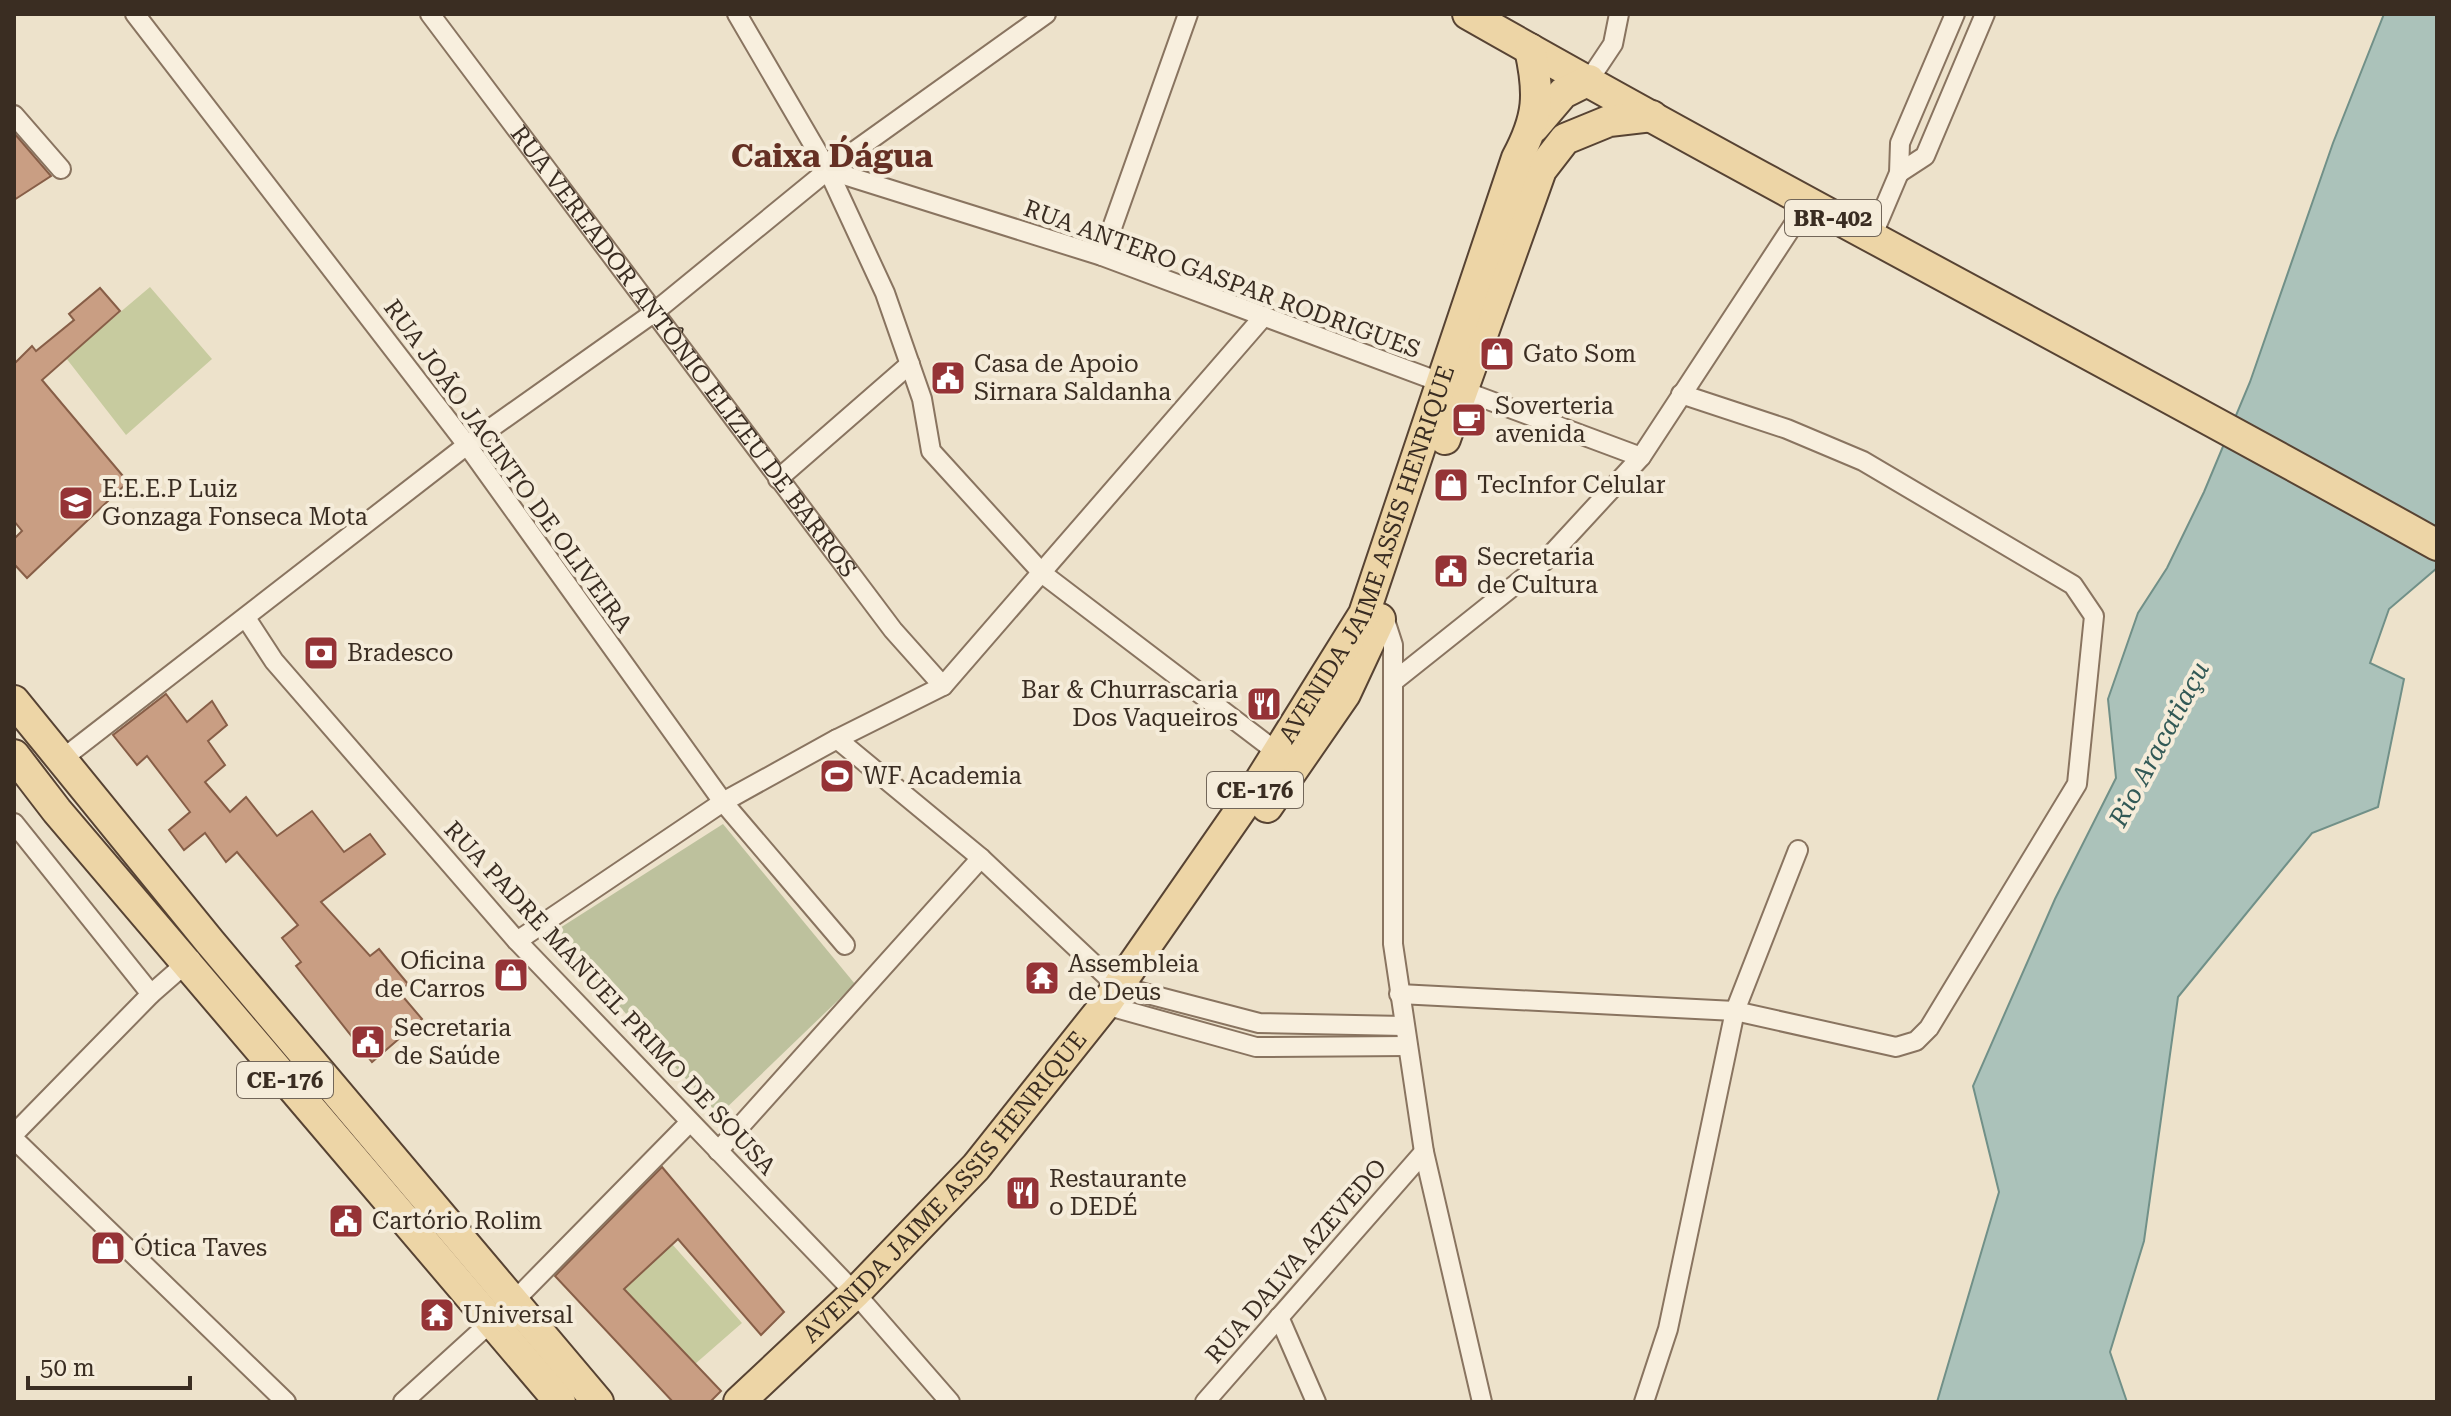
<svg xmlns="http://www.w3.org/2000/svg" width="2451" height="1416" font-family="'Roboto Serif',serif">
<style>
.green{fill:#c7cb9f}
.cemetery{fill:#bdc19d}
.water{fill:#abc2ba;stroke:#719088;stroke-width:2}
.building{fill:#c99e83;stroke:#875e47;stroke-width:2}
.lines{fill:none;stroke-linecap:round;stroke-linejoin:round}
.street-casing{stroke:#897460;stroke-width:22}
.primary-casing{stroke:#574333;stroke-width:34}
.street{stroke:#f8efde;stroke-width:18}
.primary{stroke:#edd5a6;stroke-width:30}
.labels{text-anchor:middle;stroke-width:8;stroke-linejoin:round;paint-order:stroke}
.shield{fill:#f5ecda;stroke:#726659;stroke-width:2}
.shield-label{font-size:22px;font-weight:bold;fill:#3a2d22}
.street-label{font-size:24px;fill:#3a2d22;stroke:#f5ecda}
.poi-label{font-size:24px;fill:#3a2d22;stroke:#f5ecda;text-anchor:start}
.water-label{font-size:26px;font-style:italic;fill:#325956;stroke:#f5ecda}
.district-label{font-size:32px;font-weight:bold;fill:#653024;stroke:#f5ecda}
</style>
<rect width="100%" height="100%" fill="#ede2cb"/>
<path class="green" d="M150,287L212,359L126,435L66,358Z
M672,1244L742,1323L695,1364L624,1289Z"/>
<path class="cemetery" d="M723,824L855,984L719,1115L552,933Z"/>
<path class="water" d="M2384,14H2437V568L2389,609L2370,663L2404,679L2378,807L2312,833L2178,997L2144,1241L2110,1352L2127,1402H1937L1999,1192L1973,1086L2055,899L2116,778L2108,699L2138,613L2167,568L2204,492L2250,382L2333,143Z"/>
<path class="building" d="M14,133L51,176L14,200Z
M100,288L120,311L42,380L128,482L27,578L14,564V539L22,531L14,521V364L32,346L36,351L74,320L69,314Z
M166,694L187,722L212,701L227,725L208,741L225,765L205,782L230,812L246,797L277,836L312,811L344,852L370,834L385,854L321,902L370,956L379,949L408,984L399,992L422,1019L372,1062L296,966L301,962L282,938L298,925L237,852L226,862L205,833L184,850L169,830L190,812L147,756L137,765L113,735Z
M662,1167L784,1312L761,1335L678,1239L624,1289L721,1391L710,1402H673L555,1276Z"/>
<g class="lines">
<defs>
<g id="street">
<path d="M135,14L467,445L723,802L845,945"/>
<path id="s1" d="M430,14L893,630L943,686"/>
<path d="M737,14L828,170L885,293L922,399L931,451L1043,574L1278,753"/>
<path d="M1589,80L1613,44L1619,14"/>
<path d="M14,115L61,169"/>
<path d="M828,170L1102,256L1641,457"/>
<path d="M1899,173L1925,156L1985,14"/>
<path d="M1871,239L1899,173L1900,143L1955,14"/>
<path d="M1102,256L1188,14"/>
<path d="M778,479L910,364"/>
<path d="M1383,614L1393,645V944L1424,1152L1482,1402"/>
<path d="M246,618L274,661L517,941L855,1293L950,1402"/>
<path d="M1393,682L1546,560L1641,457L1807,204"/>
<path d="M837,739L981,858L1117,986L1259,1023L1404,1026"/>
<path d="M62,759L467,445L652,314L828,170L1046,14"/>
<path d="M14,823L151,994"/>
<path d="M517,941L723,802L837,739L943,686L1264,316"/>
<path d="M1399,994L1735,1011L1896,1047L1916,1041L1929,1028L2077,784L2094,616L2073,585L1863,461L1787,429L1681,394"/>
<path d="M1105,1005L1256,1047L1407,1046"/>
<path d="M14,1134L151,994L191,959"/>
<path d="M14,1139L286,1402"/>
<path d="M718,1151L981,858"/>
<path d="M1279,1317L1316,1402"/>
<path d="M403,1402L513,1302L688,1124"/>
<path d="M1205,1402L1424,1152"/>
<path d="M1644,1402L1668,1329L1735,1011L1798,850"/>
</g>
<g id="primary">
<path d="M1468,14C1788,196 2115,365 2437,545"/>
<path d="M1534,127L1563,93L1589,80"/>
<path d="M1445,439L1541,170L1565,139L1609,121L1652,116"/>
<path d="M14,701L210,942L598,1402"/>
<path d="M14,755L57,811L560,1402"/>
<path d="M1267,807L1345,694L1380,619"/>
<path id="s2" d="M739,1402L855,1293L976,1167L1105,1005L1253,792L1364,614L1517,158C1539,117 1540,94 1530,49"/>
</g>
</defs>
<use href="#street" class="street-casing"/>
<use href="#primary" class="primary-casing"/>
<use href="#street" class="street"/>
<use href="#primary" class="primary"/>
</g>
<defs>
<symbol id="shop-square" viewBox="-11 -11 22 22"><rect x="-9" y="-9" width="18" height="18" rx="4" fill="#953336" stroke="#f5ecda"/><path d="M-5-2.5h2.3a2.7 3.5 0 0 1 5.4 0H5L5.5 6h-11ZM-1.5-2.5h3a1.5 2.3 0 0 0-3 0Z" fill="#fff"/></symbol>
<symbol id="civic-square" viewBox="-11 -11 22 22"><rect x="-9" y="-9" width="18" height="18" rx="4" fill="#953336" stroke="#f5ecda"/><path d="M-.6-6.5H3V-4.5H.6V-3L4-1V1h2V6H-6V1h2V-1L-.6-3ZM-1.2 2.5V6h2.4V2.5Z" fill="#fff"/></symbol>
<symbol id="cafe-square" viewBox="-11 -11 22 22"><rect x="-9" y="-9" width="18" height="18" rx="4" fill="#953336" stroke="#f5ecda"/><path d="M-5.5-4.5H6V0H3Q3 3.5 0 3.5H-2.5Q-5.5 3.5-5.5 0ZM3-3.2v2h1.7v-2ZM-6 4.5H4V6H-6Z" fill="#fff"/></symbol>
<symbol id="school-square" viewBox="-11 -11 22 22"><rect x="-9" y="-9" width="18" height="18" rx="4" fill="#953336" stroke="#f5ecda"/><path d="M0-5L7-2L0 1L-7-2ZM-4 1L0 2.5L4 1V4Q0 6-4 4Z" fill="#fff"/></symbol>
<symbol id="bank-square" viewBox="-11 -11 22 22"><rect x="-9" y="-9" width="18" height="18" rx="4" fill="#953336" stroke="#f5ecda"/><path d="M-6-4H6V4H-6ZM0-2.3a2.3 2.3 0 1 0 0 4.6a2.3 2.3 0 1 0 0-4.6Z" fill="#fff"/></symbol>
<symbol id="restaurant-square" viewBox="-11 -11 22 22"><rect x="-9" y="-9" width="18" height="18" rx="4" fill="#953336" stroke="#f5ecda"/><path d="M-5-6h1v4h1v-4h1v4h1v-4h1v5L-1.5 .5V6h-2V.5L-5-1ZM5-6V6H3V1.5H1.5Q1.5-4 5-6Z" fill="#fff"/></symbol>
<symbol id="stadium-square" viewBox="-11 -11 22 22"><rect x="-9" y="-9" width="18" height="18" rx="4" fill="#953336" stroke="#f5ecda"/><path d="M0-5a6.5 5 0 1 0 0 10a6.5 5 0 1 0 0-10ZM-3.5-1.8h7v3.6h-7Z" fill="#fff"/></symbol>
<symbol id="temple-square" viewBox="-11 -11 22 22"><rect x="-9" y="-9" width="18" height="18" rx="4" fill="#953336" stroke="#f5ecda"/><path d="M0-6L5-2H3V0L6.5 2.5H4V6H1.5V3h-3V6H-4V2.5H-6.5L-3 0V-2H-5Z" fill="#fff"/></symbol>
</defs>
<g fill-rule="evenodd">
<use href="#shop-square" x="1477" y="334" width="40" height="40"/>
<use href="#civic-square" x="928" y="358" width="40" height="40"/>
<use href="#cafe-square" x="1449" y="400" width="40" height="40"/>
<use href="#shop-square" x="1431" y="465" width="40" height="40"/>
<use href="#school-square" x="56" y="483" width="40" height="40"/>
<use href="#civic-square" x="1431" y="551" width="40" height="40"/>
<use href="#bank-square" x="301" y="633" width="40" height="40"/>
<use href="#restaurant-square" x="1244" y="684" width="40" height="40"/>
<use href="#stadium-square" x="817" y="756" width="40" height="40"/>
<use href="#shop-square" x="491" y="955" width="40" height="40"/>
<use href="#temple-square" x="1022" y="958" width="40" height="40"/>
<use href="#civic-square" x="348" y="1022" width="40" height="40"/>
<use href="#restaurant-square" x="1003" y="1173" width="40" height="40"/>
<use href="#civic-square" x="326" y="1201" width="40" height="40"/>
<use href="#shop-square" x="88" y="1228" width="40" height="40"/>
<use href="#temple-square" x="417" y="1295" width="40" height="40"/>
</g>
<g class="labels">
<g class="shield">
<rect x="1785" y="200" width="96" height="36" rx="6"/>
<rect x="1207" y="772" width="96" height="36" rx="6"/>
<rect x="237" y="1062" width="96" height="36" rx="6"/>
</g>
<g class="shield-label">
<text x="1833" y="226">BR-402</text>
<text x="1255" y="798">CE-176</text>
<text x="285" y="1088">CE-176</text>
</g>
<g class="street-label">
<text transform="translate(1222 279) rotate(20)" y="8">RUA ANTERO GASPAR RODRIGUES</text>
<text dy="8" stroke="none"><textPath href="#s1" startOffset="422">RUA VEREADOR ANTÔNIO ELIZEU DE BARROS</textPath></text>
<text transform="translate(508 466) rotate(54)" y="8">RUA JOÃO JACINTO DE OLIVEIRA</text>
<text dy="8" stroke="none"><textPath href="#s2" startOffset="1066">AVENIDA JAIME ASSIS HENRIQUE</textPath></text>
<text transform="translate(610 998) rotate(47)" y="8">RUA PADRE MANUEL PRIMO DE SOUSA</text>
<text dy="8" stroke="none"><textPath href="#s2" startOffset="298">AVENIDA JAIME ASSIS HENRIQUE</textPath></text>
<text transform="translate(1296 1261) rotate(-49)" y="8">RUA DALVA AZEVEDO</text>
</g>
<g class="poi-label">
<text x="1523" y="362">Gato Som</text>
<text x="974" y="372">Casa de Apoio<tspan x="974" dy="28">Sirnara Saldanha</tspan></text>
<text x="1495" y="414">Soverteria<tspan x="1495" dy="28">avenida</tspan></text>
<text x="1477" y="493">TecInfor Celular</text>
<text x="102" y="497">E.E.E.P Luiz<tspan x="102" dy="28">Gonzaga Fonseca Mota</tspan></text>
<text x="1477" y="565">Secretaria<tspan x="1477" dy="28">de Cultura</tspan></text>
<text x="347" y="661">Bradesco</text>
<text x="1238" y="698" text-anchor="end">Bar &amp; Churrascaria<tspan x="1238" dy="28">Dos Vaqueiros</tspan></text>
<text x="863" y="784">WF Academia</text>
<text x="485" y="969" text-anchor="end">Oficina<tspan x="485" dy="28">de Carros</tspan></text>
<text x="1068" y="972">Assembleia<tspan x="1068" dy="28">de Deus</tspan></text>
<text x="394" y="1036">Secretaria<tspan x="394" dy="28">de Saúde</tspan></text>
<text x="1049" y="1187">Restaurante<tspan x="1049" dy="28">o DEDÉ</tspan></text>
<text x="372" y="1229">Cartório Rolim</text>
<text x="134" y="1256">Ótica Taves</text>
<text x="463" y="1323">Universal</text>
</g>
<g class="water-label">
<text transform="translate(2159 744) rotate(-62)" y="9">Rio Aracatiaçu</text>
</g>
<g class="district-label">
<text x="832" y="167">Caixa D´água</text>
</g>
</g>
<rect width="2451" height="1416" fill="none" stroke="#3a2d22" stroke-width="32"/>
<path d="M28 1376v12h162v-12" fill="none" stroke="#3a2d22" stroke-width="4"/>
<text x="40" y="1376" font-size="24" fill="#3a2d22" stroke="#f5ecda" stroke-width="6" paint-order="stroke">50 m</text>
</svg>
